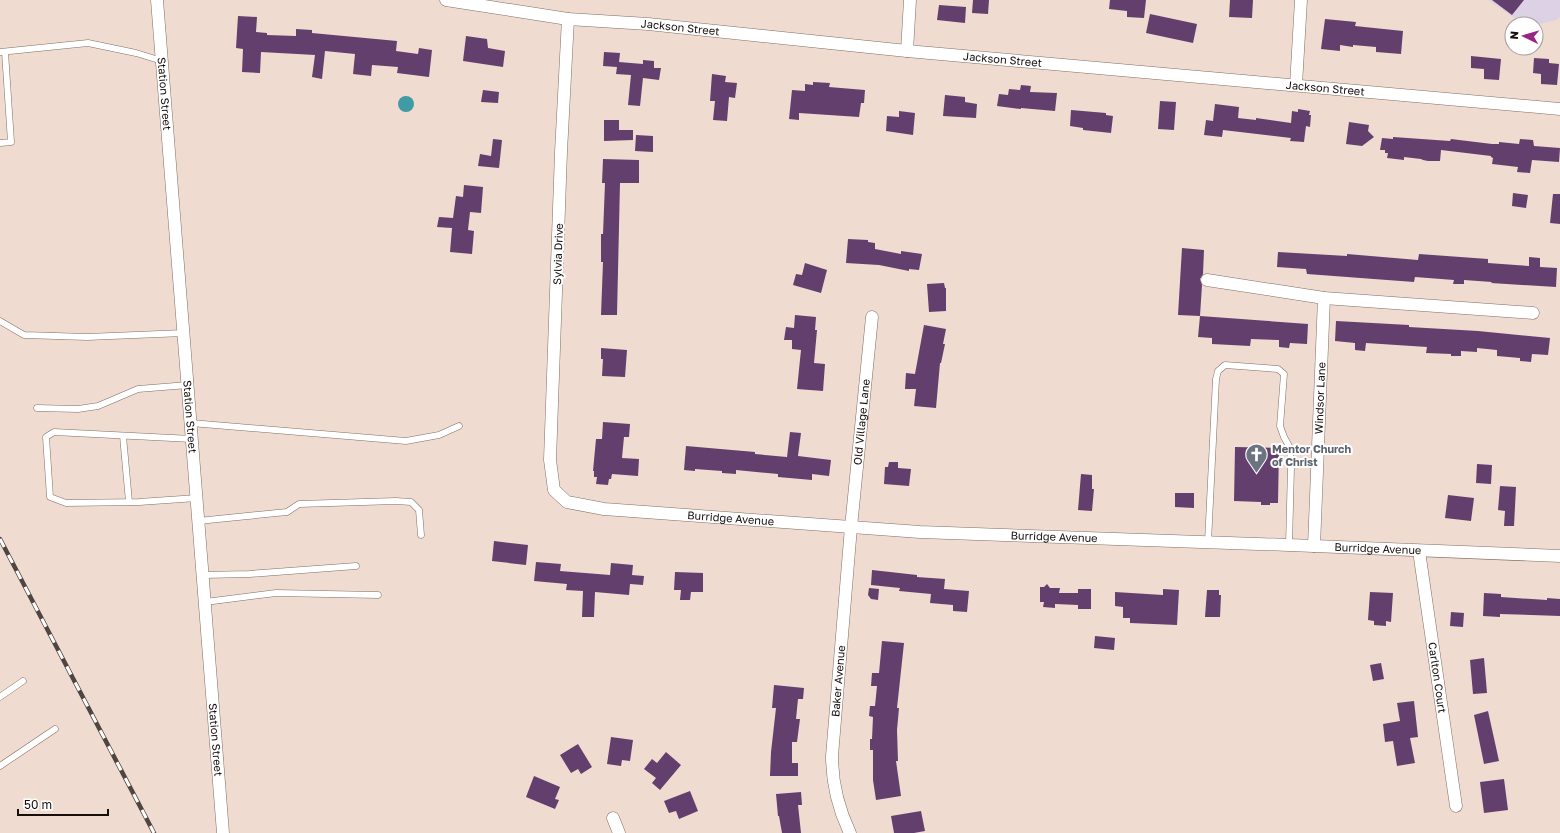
<svg xmlns="http://www.w3.org/2000/svg" width="1560" height="833" font-family="'Golos Text',sans-serif">
<style>
.commercial{fill:#ddd1e5}
.water{fill:#409ba4}
.building{fill:#633f6e}
.lines{fill:none;stroke-linecap:round;stroke-linejoin:round}
.lane-casing{stroke:#806e65;stroke-width:7}
.street-casing{stroke:#806e65;stroke-width:13}
.lane{stroke:#fff;stroke-width:6}
.street{stroke:#fff;stroke-width:12}
.rail-casing{stroke:#504540;stroke-width:4.5}
.rail{stroke:#fff;stroke-width:3;stroke-dasharray:9;stroke-linecap:butt}
.labels{text-anchor:middle;stroke-width:4;stroke-linejoin:round;paint-order:stroke}
.street-label{font-size:11px;fill:#150e0b;stroke:#fff}
.worship-label{font-size:11px;font-weight:bold;fill:#5b616d;stroke:#fff;text-anchor:start}
</style>
<rect width="100%" height="100%" fill="#f0dbd0"/>
<path class="commercial" d="M1488,0H1560V17L1557,20L1536,25L1523,24Z"/>
<path class="water" d="M398 104a8 8 0 1 1 16 0a8 8 0 1 1-16 0Z"/>
<path class="building" d="M973,0H989L988,14L972,13Z
M1110,0H1146L1144,18L1127,17V11L1109,9Z
M1230,0H1253L1252,18L1229,17Z
M1492,0H1524L1512,15Z
M939,5L966,7L965,23L937,20Z
M1150,14L1197,24L1193,43L1146,33Z
M238,16L257,17L256,32L267,33V35L296,36V29L312,30V33L397,41L396,51L418,54L419,48L432,50L429,77L397,73L398,67L372,65L371,76L353,74L355,54L325,51L322,79L312,77L315,55L261,52L260,73L242,72L243,49L236,48Z
M1325,19L1356,22L1355,26L1403,31L1401,54L1376,52V47L1353,45V47L1340,45V51L1321,49Z
M466,36L487,39L488,48L505,51L503,67L463,61Z
M604,52L620,53L619,62L643,64V60L654,61V68H661L659,80L643,78L640,106L628,105L631,75L616,74L617,67L603,66Z
M1471,56L1501,59L1499,80L1484,79V69L1471,68Z
M1534,58L1549,59V63L1559,64L1557,85L1541,84V74L1533,73Z
M712,74L726,76L725,82L737,83L735,98L729,97L727,121L713,120L715,101H710Z
M813,82L830,83L829,87L865,90L864,103H861L859,117L799,113V120L789,119L792,90L805,91V84L813,85Z
M1021,85L1031,86L1030,92L1057,93L1055,111L1021,108V109L997,106L999,94L1008,95L1009,89L1020,90Z
M483,90L499,92L498,103L481,102Z
M945,95L965,97V102L977,104L976,118L943,116Z
M1160,101L1176,102L1174,130L1158,129Z
M1215,104L1239,107L1238,118L1256,120V118L1291,123L1292,111L1298,112V109L1310,111L1309,115H1311L1310,127L1306,126L1304,142L1290,141L1291,138L1223,130L1222,137L1204,135L1206,120L1213,121Z
M1071,110L1106,113V115L1113,116L1111,133L1083,130V128L1070,126Z
M899,111L915,113L913,135L886,131L887,116L899,117Z
M604,120H619V130H633V140L604,141Z
M1349,122L1369,125L1368,131L1374,137L1362,146L1346,144Z
M636,135L653,136V152L635,151Z
M1393,137L1450,141L1451,139L1492,144H1499V142L1519,144L1520,139L1533,140L1534,146L1560,148L1559,162L1532,160L1530,173L1517,172L1518,167L1492,164L1493,158L1491,157V156L1441,150L1440,161H1428L1423,160L1421,159L1404,157V160L1387,158L1388,153H1385V150H1380L1382,138L1393,139Z
M493,139L502,140L499,168L478,166L480,154L491,156Z
M603,159L639,160V183H620L617,315H601L603,262H601V234H603L605,183H602Z
M464,185L483,187L481,213L470,212L468,230L474,231L472,254L450,252L452,228L437,227L439,217L453,218L456,196L463,197Z
M1513,193L1528,195L1526,208L1512,206Z
M1553,194H1560V224L1550,223Z
M848,239L868,240V242L875,243V249L901,254V251L922,254L919,270L909,269V271L879,265L846,263Z
M1182,248L1204,250L1203,274L1200,279L1202,285L1200,316L1178,315Z
M1278,252L1347,256V254L1418,260L1419,254L1488,259V263L1529,266V257L1540,258V267L1557,268L1556,287L1491,283L1492,282L1464,280V284H1453L1454,280L1415,277L1414,282L1307,274L1306,269L1277,267Z
M805,263L827,270L821,293L793,285L796,274L802,275Z
M944,283L945,288H946V311L929,312L927,284Z
M795,315L816,317L815,330H817L814,363L825,364L823,391L797,389L801,350L792,349V340H784L786,327L794,328Z
M1200,316L1308,324L1307,344L1290,343L1289,348L1279,347V340L1251,339L1250,346L1212,344V338L1198,337Z
M1336,321L1409,325V327L1478,331L1550,338L1548,355L1532,354L1531,362L1520,361V358L1497,356V350L1477,348V352L1461,351V356H1451V354L1426,353L1427,347L1366,343L1365,351L1355,350V343L1335,341Z
M924,325L946,329L943,344H945L941,363H940L936,408L914,406L916,389H905L906,373L915,374Z
M601,348L627,350L625,377L602,376L603,359H601Z
M603,422L630,424L629,437H624L622,458L639,459L638,476L612,474L611,479H609L608,485L596,484L597,477H594V471H593L596,439H602Z
M790,432L801,433L798,456L831,460L829,476L812,474V480L778,477V474L736,470V474L722,473V471L695,469V471L684,470L686,446L755,452V454L787,457Z
M1235,447L1279,448L1278,503H1270V505H1261V502L1234,501Z
M889,462H898V468L911,469L909,486L884,484L885,467H888Z
M1477,464L1492,465L1491,484L1476,483Z
M1081,474L1092,475V489H1094L1092,511L1078,510Z
M1500,486L1516,487L1514,526H1504L1505,511L1498,510Z
M1175,493H1194V508L1175,507Z
M1448,495L1474,498L1471,521L1445,518Z
M494,541L528,545L526,565L492,561Z
M536,562L561,564L560,571L610,575L611,563L633,565L632,575L644,576L643,585L630,584L629,595L595,592L594,617H582L583,591L566,590L567,584L534,581Z
M872,570L917,575V577L945,579L944,589L969,591L967,612L953,611V605L930,603L931,594L899,591L900,588L871,585Z
M675,572L703,573V592H691L690,600H680L681,590H674Z
M1047,584L1050,588H1060L1059,593H1078V589H1091V609H1078V605L1055,604V608L1043,607L1044,602H1040V587H1044Z
M869,588L879,589L878,600L871,599L868,595Z
M1163,589L1179,590L1177,625L1130,623V618H1123V607L1115,606V592L1163,595Z
M1207,590H1219V595H1221L1220,617H1205Z
M1370,592L1393,593L1391,622L1386,621V626L1374,625V621L1368,620Z
M1484,593L1501,594V597L1547,600V598L1560,599V616L1500,614V617L1483,616Z
M1451,612L1464,613L1463,627L1450,626Z
M1095,636L1115,638L1114,650L1094,648Z
M882,641L904,643L897,708H899L897,730L898,761H896L901,796L876,800L873,780V750H870V739H872L873,717L869,716L870,706H875L877,686H871L872,673H879Z
M1484,658L1487,693L1473,694L1470,660Z
M1381,663L1384,679L1373,681L1370,665Z
M774,685L804,688L803,699H798L796,719H800L797,742H792V763H798V776H770L771,752L776,708H772Z
M1414,701L1418,737L1410,738L1415,763L1397,766L1393,741L1385,742L1383,724L1400,721L1397,703Z
M1488,711L1499,761L1484,764L1474,715Z
M611,737L633,740L630,761L622,760L621,766L607,764Z
M578,744L592,767L581,774L578,769L571,773L560,755Z
M666,752L681,765L660,790L652,783L656,778L644,769L652,759L657,763Z
M534,776L560,787L555,799L559,800L555,809L526,797Z
M1504,779L1508,810L1484,813L1480,782Z
M690,791L698,811L679,819L676,811L669,813L664,801Z
M801,792L802,805H798L801,833H782L779,816H778L776,794Z
M921,811L925,831L914,833H894L891,816Z"/>
<g class="lines">
<defs>
<path id="lane" d="M0,52L88,43L136,53L162,61
M0,143L11,142L5,52
M0,321L24,335L87,337L184,333
M37,408L78,409L98,406L138,389L188,385
M191,423L406,441L439,435L459,426
M123,436L129,502
M192,439L54,432L46,437L50,497L66,503L139,502L197,498
M198,521L287,512L299,504L396,501L411,502L419,510L421,535
M1208,542L1216,379L1218,371L1225,365L1278,369L1284,374L1280,426L1284,437L1290,448L1291,467L1289,545
M203,575L249,574L356,566
M205,602L276,593L378,595
M0,697L23,681
M0,766L55,729"/>
<g id="street">
<path id="s1" d="M157,0L223,833"/>
<path id="s2" d="M446,0L568,19L648,24L907,51L1560,109"/>
<path id="s3" d="M568,19L561,152L550,460L554,490L567,502L604,509L920,532L1289,545L1560,556"/>
<path d="M907,51L910,0"/>
<path d="M1296,85L1301,0"/>
<path d="M1207,280L1324,298L1533,313"/>
<path id="s4" d="M1314,546L1324,298"/>
<path id="s5" d="M1419,551L1456,806"/>
<path d="M613,818L619,833"/>
<path id="s6" d="M850,833C838,808 832,784 832,756L851,527L872,317"/>
</g>
</defs>
<use href="#lane" class="lane-casing"/>
<use href="#street" class="street-casing"/>
<use href="#lane" class="lane"/>
<use href="#street" class="street"/>
<defs>
<path id="rail" d="M0,539L154,833"/>
</defs>
<use href="#rail" class="rail-casing"/>
<use href="#rail" class="rail"/>
</g>
<defs>
<symbol id="church-pin" viewBox="-11 -11 22 30"><path d="M0 17L-7.5 6A9.5 9.5 0 1 1 7.5 6Z" fill="#6b7280" stroke="#fff"/><path d="M-1.2-6h2.4v3.5h3.3v2.4h-3.3V6h-2.4V-.1h-3.3v-2.4h3.3Z" fill="#fff"/></symbol>
</defs>
<g fill-rule="evenodd">
<use href="#church-pin" x="1244" y="442" width="25" height="34"/>
</g>
<g class="labels">
<g class="street-label">
<text dy="4" stroke="none"><textPath href="#s2" startOffset="236">Jackson Street</textPath></text>
<text dy="4" stroke="none"><textPath href="#s2" startOffset="560">Jackson Street</textPath></text>
<text dy="4" stroke="none"><textPath href="#s2" startOffset="884">Jackson Street</textPath></text>
<text dy="4" stroke="none"><textPath href="#s1" startOffset="94">Station Street</textPath></text>
<text transform="translate(558 254) rotate(-88)" y="4">Sylvia Drive</text>
<text dy="4" stroke="none"><textPath href="#s4" startOffset="148">Windsor Lane</textPath></text>
<text dy="4" stroke="none"><textPath href="#s1" startOffset="418">Station Street</textPath></text>
<text dy="4" stroke="none"><textPath href="#s6" startOffset="415">Old Village Lane</textPath></text>
<text dy="4" stroke="none"><textPath href="#s3" startOffset="654">Burridge Avenue</textPath></text>
<text dy="4" stroke="none"><textPath href="#s3" startOffset="978">Burridge Avenue</textPath></text>
<text dy="4" stroke="none"><textPath href="#s3" startOffset="1302">Burridge Avenue</textPath></text>
<text dy="4" stroke="none"><textPath href="#s5" startOffset="128">Carlton Court</textPath></text>
<text dy="4" stroke="none"><textPath href="#s6" startOffset="155">Baker Avenue</textPath></text>
<text dy="4" stroke="none"><textPath href="#s1" startOffset="742">Station Street</textPath></text>
</g>
<g class="worship-label">
<text x="1272" y="453">Mentor Church<tspan x="1272" dy="13">of Christ</tspan></text>
</g>
</g>
<g transform="translate(1524 36) rotate(275)"><circle r="19" fill="#ffffff" stroke="#a19f9d"/>
<path d="M0-3L7 15L0 10L-7 15Z" fill="#9a2582"/>
<text y="-6" font-size="11" font-weight="bold" text-anchor="middle" fill="#150e0b">N</text>
</g>
<path d="M18 809v6h90v-6" fill="none" stroke="#150e0b" stroke-width="2"/>
<text x="24" y="809" font-size="12" fill="#150e0b" stroke="#ffffff" stroke-width="3" paint-order="stroke">50 m</text>
</svg>
